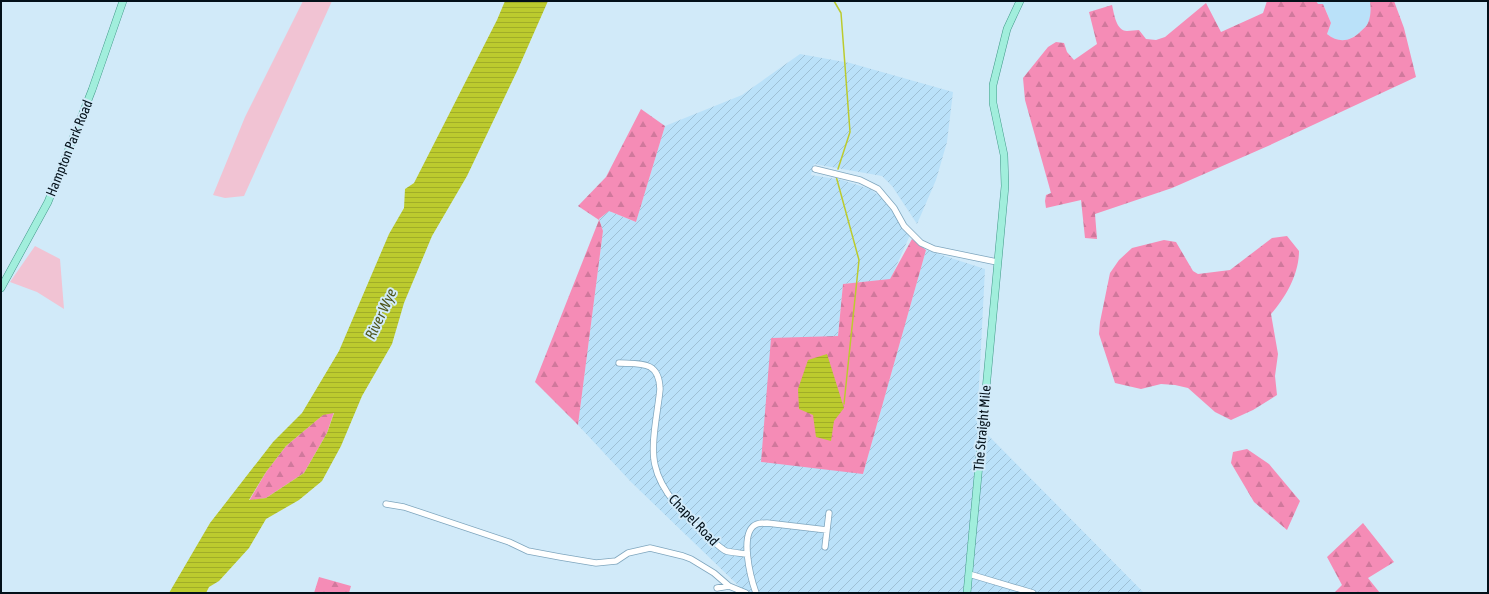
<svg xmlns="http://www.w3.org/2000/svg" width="1489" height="594" font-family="'Asap Condensed',sans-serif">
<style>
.built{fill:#bae1f9}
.industrial{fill:url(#industrial-furrows)}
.green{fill:#f1c3d3}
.forest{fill:url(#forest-firs)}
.water{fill:url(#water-rules);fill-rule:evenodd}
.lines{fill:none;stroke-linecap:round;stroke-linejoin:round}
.stream{stroke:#bccb2e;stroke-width:1.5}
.minor-casing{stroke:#7fa6be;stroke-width:7}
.major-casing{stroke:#419988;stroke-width:8}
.minor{stroke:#fff;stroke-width:5.5}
.major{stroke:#a1eedc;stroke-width:7}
.labels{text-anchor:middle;stroke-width:4;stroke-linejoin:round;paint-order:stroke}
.street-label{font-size:14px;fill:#031019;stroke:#d1eaf9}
.water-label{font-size:15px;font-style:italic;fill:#50571e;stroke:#d1eaf9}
</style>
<defs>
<pattern id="industrial-furrows" width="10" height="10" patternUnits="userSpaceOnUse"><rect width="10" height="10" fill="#bae1f9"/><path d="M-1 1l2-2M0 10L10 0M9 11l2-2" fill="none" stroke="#9ec0d5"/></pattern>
<pattern id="forest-firs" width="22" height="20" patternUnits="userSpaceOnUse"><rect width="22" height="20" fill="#f58cb6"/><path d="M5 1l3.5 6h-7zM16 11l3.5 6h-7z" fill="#d0789c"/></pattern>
<pattern id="water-rules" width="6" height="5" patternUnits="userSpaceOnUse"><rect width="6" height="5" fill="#bccb2e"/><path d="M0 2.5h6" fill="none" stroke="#a0ad28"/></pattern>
</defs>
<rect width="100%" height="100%" fill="#d1eaf9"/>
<path class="built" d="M1316,1H1370L1371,13L1368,24L1357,35L1345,41L1334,39L1327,34L1331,23L1327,13L1323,4H1318Z"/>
<path class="industrial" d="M800,54L850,63L953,92L947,142L936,180L917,224L892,186L882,176L814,164L811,175L842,180L870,189L881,197L910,235L890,280L843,284L838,336L863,474L926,250L985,269L977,424L1144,593H750L740,587L631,482L578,425L603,231L599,219L609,211L636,222L665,126L742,95Z"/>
<path class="green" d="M303,1H332L244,196L225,198L213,195L245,117Z
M35,246L60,259L64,309L37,292L10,282Z"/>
<path class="forest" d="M1267,1H1316L1318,4H1323L1331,23L1327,34C1338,43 1350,42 1360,32C1363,29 1367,26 1368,23C1371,15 1371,9 1370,1H1394L1404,28L1416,77L1268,146L1172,188L1095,214L1097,239L1085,238L1081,200L1046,208L1045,201L1046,195L1051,193L1025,100L1023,78L1048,47L1056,42L1064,43L1067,52L1074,60L1097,44L1089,12L1112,5C1114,13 1116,31 1127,31C1131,31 1135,30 1139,30L1146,39L1156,40L1165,37L1206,3L1221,32L1263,13Z
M641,109L665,126L636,222L609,211L599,219L603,231L578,425L535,382L599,220L578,206L606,177Z
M1287,236L1299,251C1299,274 1286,297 1271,314L1278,354L1275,376L1277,395L1253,410L1231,420L1215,412L1188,388L1175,385L1161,384L1141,389L1115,383L1099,334L1100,322L1110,273L1119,260L1132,248L1164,240L1176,242L1193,271L1198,274L1230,270L1272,238Z
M912,239L926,250L863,474L761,462L771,338L838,336L843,284L890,279Z
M334,412L327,433L304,473L266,498L249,501L266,472L286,446L324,414Z
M1247,449L1269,464L1300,501L1287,530L1254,502L1231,463L1233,452Z
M1363,523L1394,562L1368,578L1380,593H1334L1342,585L1327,557Z
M319,577L351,586L349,593H314Z"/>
<path class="water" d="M505,1H548L518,69L467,176L432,236L404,303L392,344L362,396L341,446L322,481L299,500L266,519L249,548L219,581L209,587L206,593H169L210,523L273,442L302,413L339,351L389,234L404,208L405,189L414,183L497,20ZM334,413L327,433L304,473L266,498L249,500L266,472L286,446L323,415Z
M827,354L844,408L834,421L831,441L816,437L813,415L799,409L798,389L808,360Z"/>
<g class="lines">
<path class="stream" d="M834,1L841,13L850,132L838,169
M836,176L859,260L844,404"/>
<defs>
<path id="minor" d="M815,169L860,180L878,189L894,208L904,226L921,243L934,249L997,262
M619,363C642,364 659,361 660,389C658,411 650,445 655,465C661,494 689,519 709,538C715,542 720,548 726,551C733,553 741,553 747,554
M386,504L404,507L509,542L528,551L560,557L596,563L616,561L628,553L650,548L683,556L691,559L714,573L729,586
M825,547L829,513
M969,574L1033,593
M717,588L729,586L746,593
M756,593C751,579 738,531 757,524C760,523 764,523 767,523L827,530"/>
<path id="major" d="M1,288L48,202L92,90L123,1
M967,593L1005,186L1004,155L993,103V85L1007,29L1020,1"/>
</defs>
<use href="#minor" class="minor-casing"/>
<use href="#major" class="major-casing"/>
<use href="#minor" class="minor"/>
<use href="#major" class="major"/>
</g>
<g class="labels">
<g class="street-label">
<text transform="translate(69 148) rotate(-68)" y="5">Hampton Park Road</text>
<text transform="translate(982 428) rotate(-85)" y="5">The Straight Mile</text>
<text transform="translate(694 520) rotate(46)" y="5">Chapel Road</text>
</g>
<g class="water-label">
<text transform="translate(381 314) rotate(-65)" y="5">River Wye</text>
</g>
</g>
<rect width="1489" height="594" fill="none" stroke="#031019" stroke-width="4"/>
</svg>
